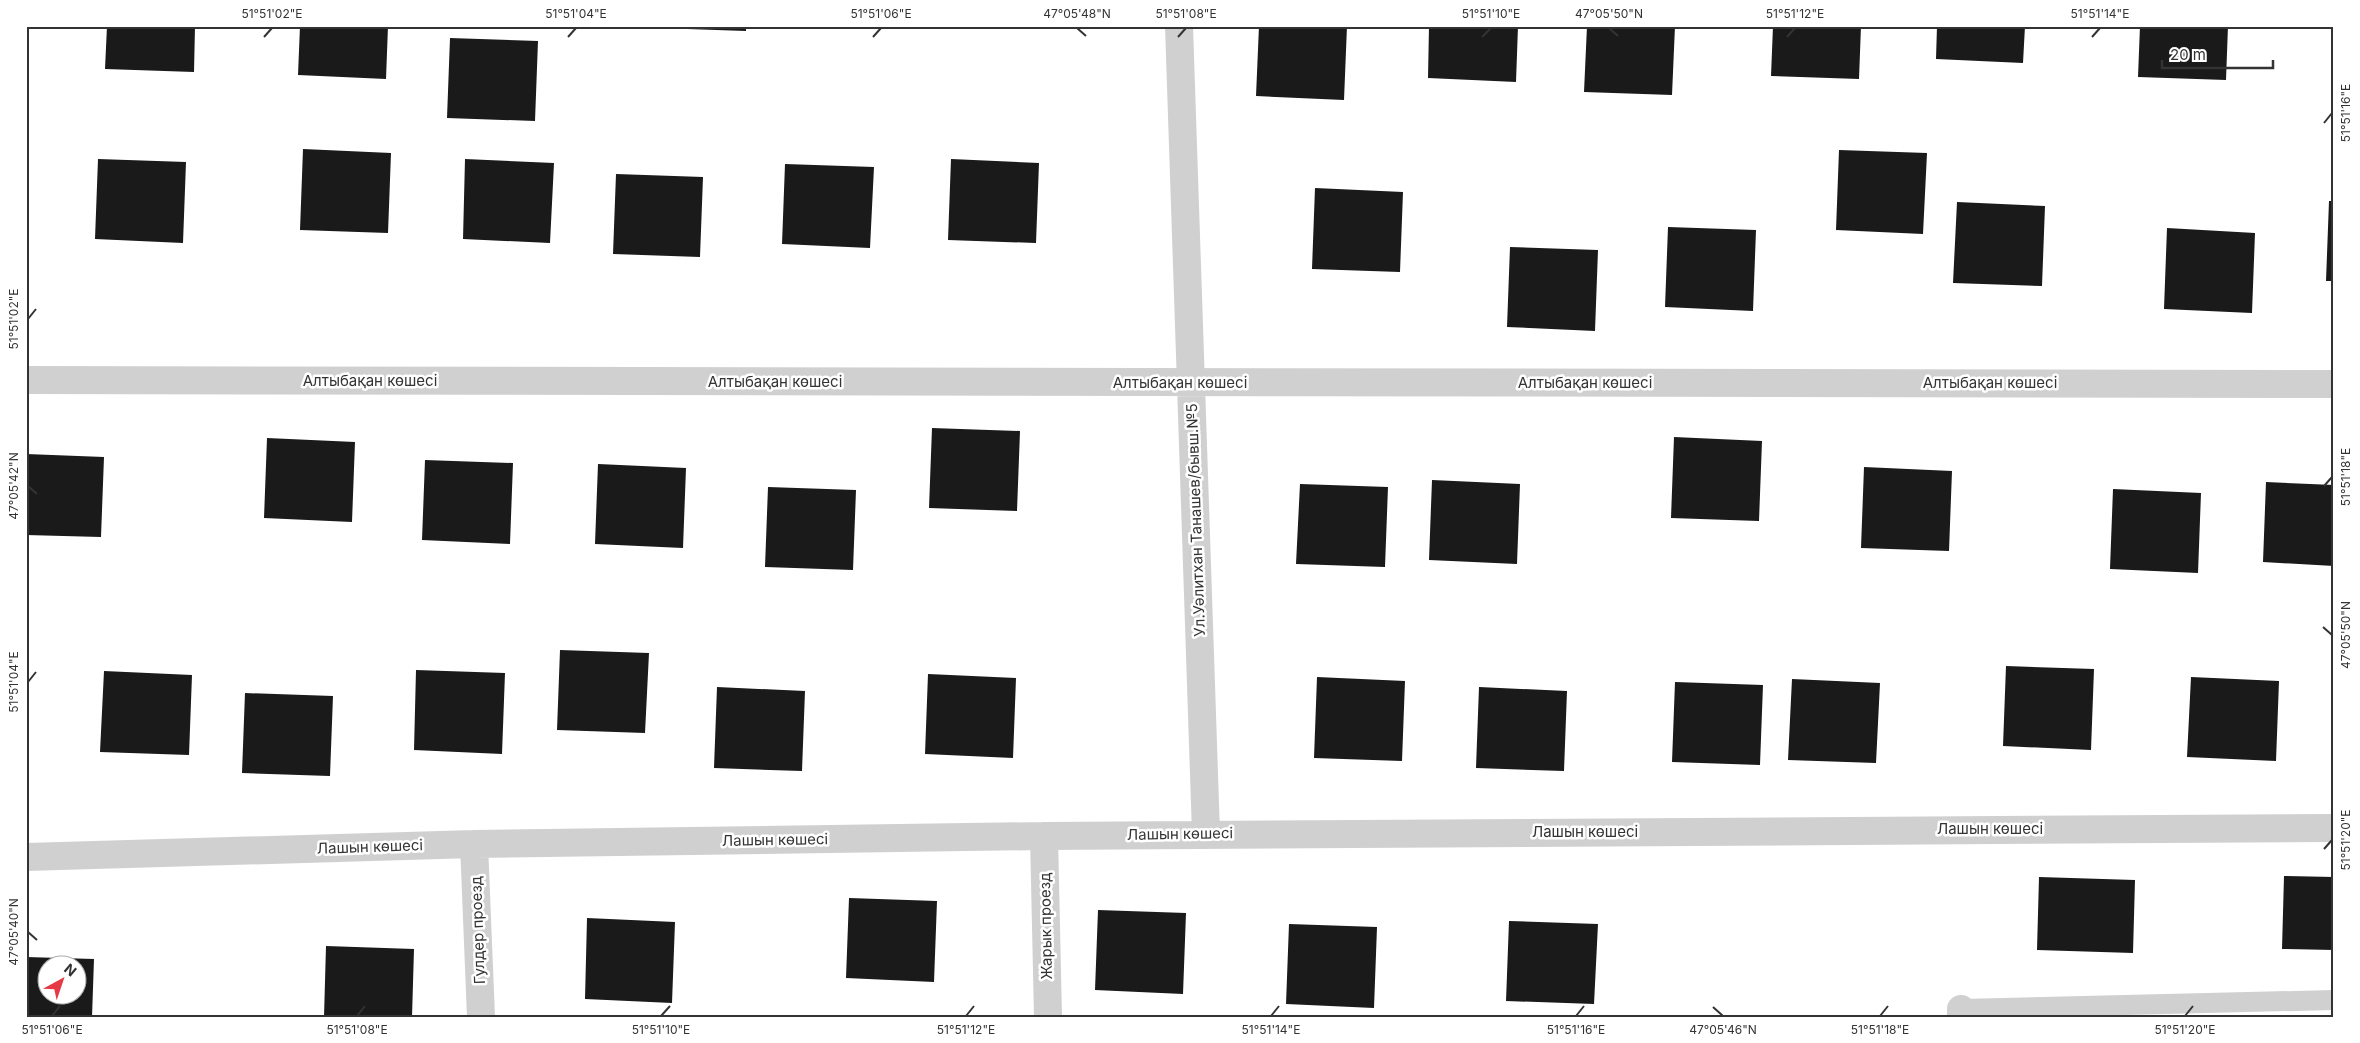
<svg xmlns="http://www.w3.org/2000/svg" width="2360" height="1043" font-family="Inter,sans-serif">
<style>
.building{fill:#1a1a1a;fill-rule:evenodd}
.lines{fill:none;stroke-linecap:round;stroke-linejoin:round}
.lane{stroke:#d0d0d0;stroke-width:20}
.street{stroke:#d0d0d0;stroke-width:28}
.ticks{fill:none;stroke:#333;stroke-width:2}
.labels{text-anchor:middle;stroke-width:5;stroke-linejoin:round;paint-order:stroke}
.street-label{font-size:15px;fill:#333;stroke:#fff}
.neatline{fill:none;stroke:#333;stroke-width:2}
.ticks-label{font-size:12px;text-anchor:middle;fill:#333}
</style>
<rect width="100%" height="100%" fill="#fff"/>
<path class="building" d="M107,26H195L194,72L105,69Z
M300,26H388L386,79L298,75Z
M658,26H746V31L658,28Z
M1259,26H1347L1344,100L1256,96Z
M1429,26H1518L1516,82L1428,78Z
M1587,26H1675L1672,95L1584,92Z
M1773,26H1861L1859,79L1771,76Z
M1937,26H2025L2023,63L1936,59Z
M2140,26H2228L2226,80L2138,77Z
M450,38L538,41L535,121L447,118Z
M303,149L391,153L388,233L300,230Z
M1839,150L1927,153L1923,234L1836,230Z
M98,159L186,162L183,243L95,239Z
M465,159L554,163L550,243L463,239Z
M951,159L1039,163L1036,243L948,240Z
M785,164L874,167L870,248L782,244Z
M616,174L703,177L700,257L613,254Z
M1315,188L1403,192L1400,272L1312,269Z
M2329,201H2334V281H2326Z
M1957,202L2045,206L2042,286L1953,283Z
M1668,227L1756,230L1753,311L1665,307Z
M2167,228L2255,233L2252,313L2164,309Z
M1510,247L1598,250L1595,331L1507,327Z
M932,428L1020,431L1017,511L929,508Z
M1674,437L1762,441L1759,521L1671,518Z
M267,438L355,442L352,522L264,518Z
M26,454L104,457L101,537L26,535Z
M425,460L513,463L510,544L422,540Z
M598,464L686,468L683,548L595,544Z
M1864,467L1952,471L1949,551L1861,548Z
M1432,480L1520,484L1517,564L1429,560Z
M2266,482L2334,485V566L2263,562Z
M1300,484L1388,487L1385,567L1296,564Z
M768,487L856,490L853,570L765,567Z
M2113,489L2201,493L2198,573L2110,569Z
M560,650L649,653L645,733L557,730Z
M2006,666L2094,669L2091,750L2003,746Z
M416,670L505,673L502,754L414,750Z
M104,671L192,675L189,755L100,752Z
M928,674L1016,678L1013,758L925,754Z
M1317,677L1405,681L1402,761L1314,758Z
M2191,677L2279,681L2276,761L2187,757Z
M1792,679L1880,683L1876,763L1788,760Z
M1675,682L1763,685L1760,765L1672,762Z
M717,687L805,691L802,771L714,768Z
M1479,687L1567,691L1564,771L1476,768Z
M245,693L333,696L330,776L242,773Z
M2284,876L2334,877V950L2282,949Z
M2039,877L2135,880L2133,953L2037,950Z
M849,898L937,901L934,982L846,978Z
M1098,910L1186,913L1183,994L1095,990Z
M587,918L675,922L672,1003L585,999Z
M1509,921L1598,924L1594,1004L1506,1001Z
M1289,924L1377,927L1374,1008L1286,1004Z
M326,946L414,949L412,1017H324Z
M26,957L94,959L92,1017H26ZM48,966H78V996H48Z"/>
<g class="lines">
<path class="lane" d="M1961,1009L2334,1000"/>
<path class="street" d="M1179,26L1206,834
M26,380L2334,384
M1044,836L1048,1017
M474,844L481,1017
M26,857L474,844L1044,836L2334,828
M1961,1009V1017"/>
</g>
<path class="ticks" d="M1077,28L1086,36M1609,28L1618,36M264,37L272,28M568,37L576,28M873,37L881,28M1178,37L1186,28M1482,37L1491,28M1787,37L1795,28M2092,37L2100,28M2324,123L2332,113M28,319L36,309M28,486L37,494M2324,486L2332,477M2323,627L2332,635M28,682L36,672M2324,849L2332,840M28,932L37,940M1713,1007L1723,1016M52,1016L60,1006M357,1016L365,1006M661,1016L670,1006M966,1016L974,1006M1271,1016L1279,1006M1576,1016L1584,1006M1880,1016L1888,1006M2185,1016L2193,1006"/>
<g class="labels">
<g class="street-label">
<text x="370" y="386">Алтыбақан көшесі</text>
<text x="775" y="387">Алтыбақан көшесі</text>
<text x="1180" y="388">Алтыбақан көшесі</text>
<text x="1585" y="388">Алтыбақан көшесі</text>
<text x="1990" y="388">Алтыбақан көшесі</text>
<text transform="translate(1196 520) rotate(-92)" y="5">Ул.Уәлитхан Танашев/бывш.№5</text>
<text x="1990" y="834">Лашын көшесі</text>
<text x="1585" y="837">Лашын көшесі</text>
<text transform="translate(1180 834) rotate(-1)" y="5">Лашын көшесі</text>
<text transform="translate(775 840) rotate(-1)" y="5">Лашын көшесі</text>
<text transform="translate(370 847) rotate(-2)" y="5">Лашын көшесі</text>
<text transform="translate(1046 926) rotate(-91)" y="5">Жарык проезд</text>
<text transform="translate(478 930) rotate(-92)" y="5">Гулдер проезд</text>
</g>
</g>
<rect width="2360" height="1043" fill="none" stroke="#ffffff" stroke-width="55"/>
<g transform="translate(62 980) rotate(40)"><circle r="24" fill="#ffffff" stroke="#adadad"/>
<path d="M0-4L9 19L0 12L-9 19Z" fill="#e63946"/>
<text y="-8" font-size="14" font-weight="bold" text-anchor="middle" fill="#333333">N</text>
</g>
<path d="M2162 60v8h111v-8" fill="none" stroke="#333333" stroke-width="2.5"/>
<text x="2170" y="60" font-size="15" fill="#333333" stroke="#ffffff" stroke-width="4" paint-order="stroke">20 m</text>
<rect x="28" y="28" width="2304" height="988" class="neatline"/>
<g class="ticks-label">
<text x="272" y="18">51°51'02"E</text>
<text x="576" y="18">51°51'04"E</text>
<text x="881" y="18">51°51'06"E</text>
<text x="1077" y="18">47°05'48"N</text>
<text x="1186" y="18">51°51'08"E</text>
<text x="1491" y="18">51°51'10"E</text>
<text x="1609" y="18">47°05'50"N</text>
<text x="1795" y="18">51°51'12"E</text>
<text x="2100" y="18">51°51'14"E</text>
<text transform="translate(2346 113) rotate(-90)" y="4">51°51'16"E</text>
<text transform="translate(14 319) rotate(-90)" y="4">51°51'02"E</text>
<text transform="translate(2346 477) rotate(-90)" y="4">51°51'18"E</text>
<text transform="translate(14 486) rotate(-90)" y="4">47°05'42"N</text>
<text transform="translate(2346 635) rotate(-90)" y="4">47°05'50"N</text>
<text transform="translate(14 682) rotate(-90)" y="4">51°51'04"E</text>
<text transform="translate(2346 840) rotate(-90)" y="4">51°51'20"E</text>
<text transform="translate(14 932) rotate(-90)" y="4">47°05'40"N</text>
<text x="52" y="1034">51°51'06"E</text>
<text x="357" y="1034">51°51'08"E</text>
<text x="661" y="1034">51°51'10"E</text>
<text x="966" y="1034">51°51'12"E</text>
<text x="1271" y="1034">51°51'14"E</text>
<text x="1576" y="1034">51°51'16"E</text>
<text x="1723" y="1034">47°05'46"N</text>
<text x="1880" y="1034">51°51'18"E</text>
<text x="2185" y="1034">51°51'20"E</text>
</g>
</svg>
